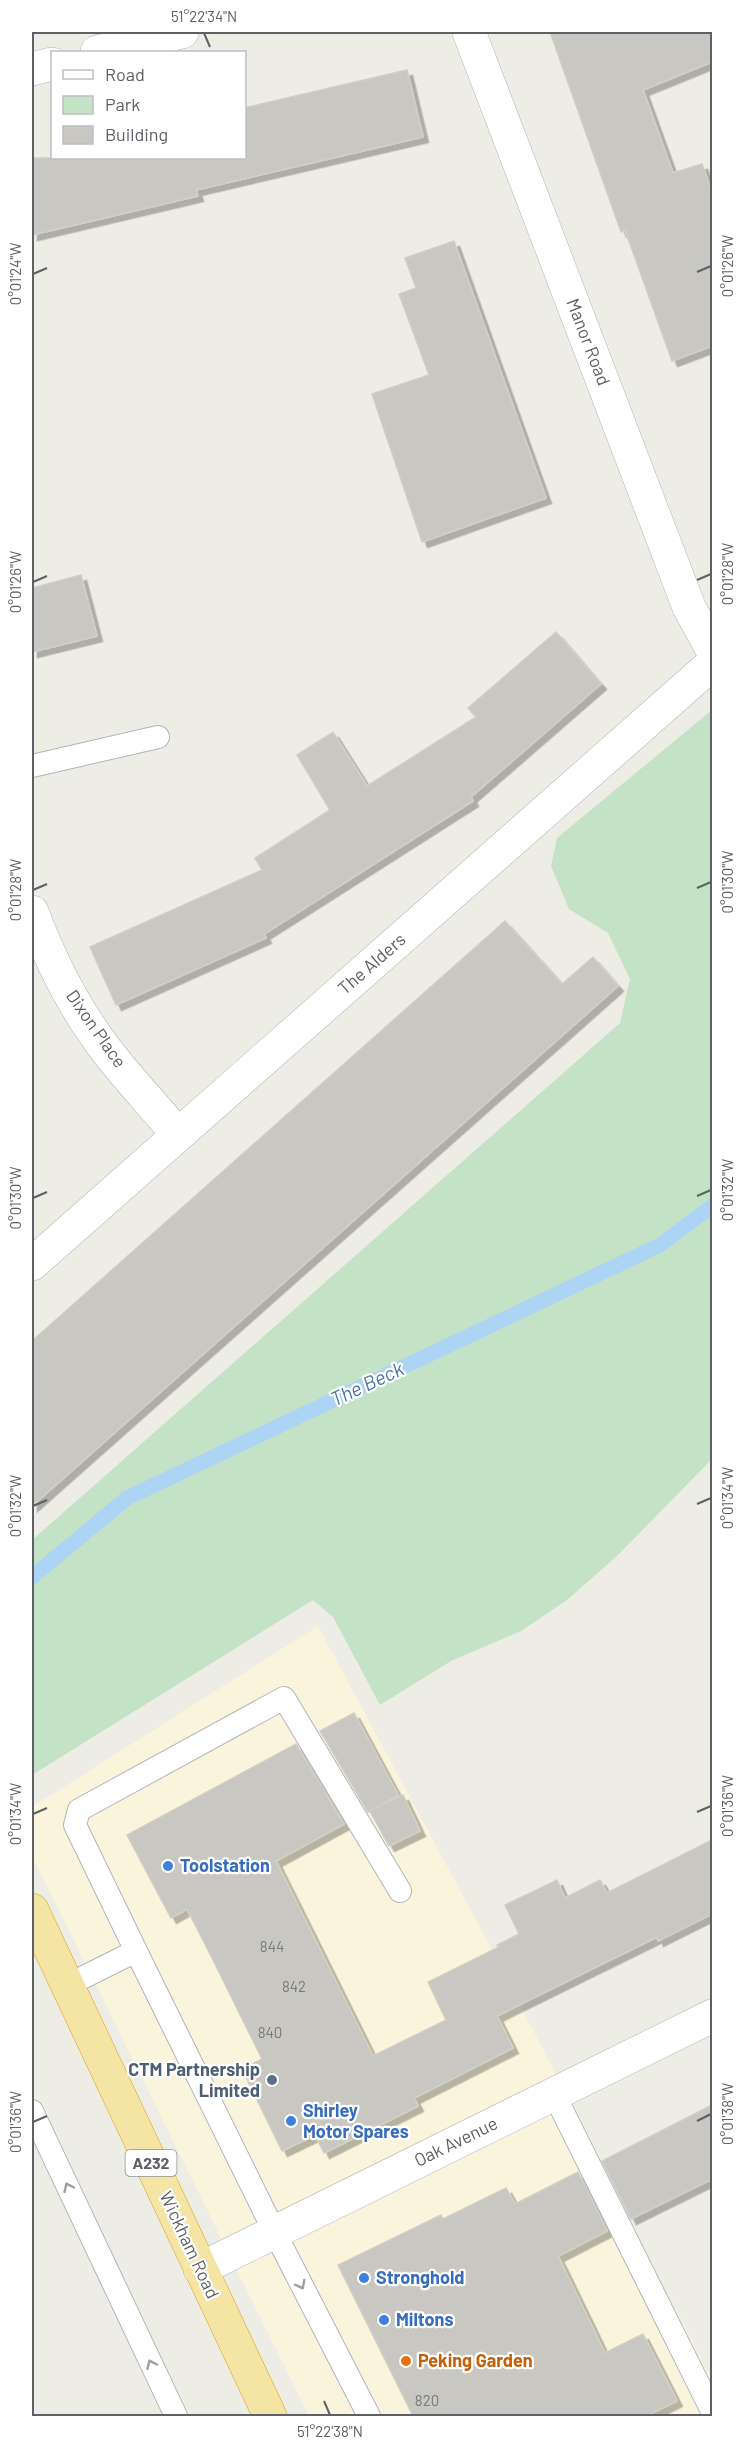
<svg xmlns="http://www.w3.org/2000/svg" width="744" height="2448" font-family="Barlow,sans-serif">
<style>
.commercial{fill:#faf4dd}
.green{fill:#c4e2c5}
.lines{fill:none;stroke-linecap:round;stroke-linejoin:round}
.stream{stroke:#add4f5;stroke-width:15}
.building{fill:#c9c7c2;stroke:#d1cec4;stroke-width:1.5;filter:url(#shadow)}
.service-casing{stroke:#b2b5b8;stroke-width:24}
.minor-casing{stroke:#b2b5b8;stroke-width:34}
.trunk-casing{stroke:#d9a219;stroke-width:34}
.service{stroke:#fff;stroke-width:22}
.minor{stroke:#fff;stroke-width:33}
.trunk{stroke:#f4e5a4;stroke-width:33}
.oneway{stroke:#9ea0a2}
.ticks{fill:none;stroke:#5d6064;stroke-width:2}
.shop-dot{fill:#3f7fe0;stroke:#fff;stroke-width:2}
.service-dot{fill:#5c6f8a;stroke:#fff;stroke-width:2}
.food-dot{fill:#e8710a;stroke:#fff;stroke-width:2}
.labels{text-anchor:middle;stroke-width:4.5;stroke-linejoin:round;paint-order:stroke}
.number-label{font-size:15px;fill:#787a7c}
.shield{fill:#fff;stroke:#8e9092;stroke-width:1.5}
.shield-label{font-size:16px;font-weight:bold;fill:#5d6064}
.street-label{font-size:18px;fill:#5d6064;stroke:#fff}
.shop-label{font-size:18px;font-weight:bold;fill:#366cbe;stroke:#fff;text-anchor:start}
.service-label{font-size:18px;font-weight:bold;fill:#4e5e75;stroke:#fff;text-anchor:end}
.food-label{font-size:18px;font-weight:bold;fill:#c56008;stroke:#fff;text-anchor:start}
.water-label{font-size:20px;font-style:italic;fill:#4c75a6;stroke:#fff}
.neatline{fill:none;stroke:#5d6064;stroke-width:2}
.ticks-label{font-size:15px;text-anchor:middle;fill:#5d6064}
</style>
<defs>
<filter id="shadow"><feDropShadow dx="5.5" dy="5.5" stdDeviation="0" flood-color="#0004"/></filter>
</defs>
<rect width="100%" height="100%" fill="#edece5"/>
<path class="commercial" d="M318,1626L489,1944L712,2380V2416H309L32,1856V1807Z"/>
<path class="green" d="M712,710V1459L619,1554L567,1600L521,1631L451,1661L380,1705L333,1617L313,1600L32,1775V1540L620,1023L630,979L608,933L569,909L551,866L557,838Z"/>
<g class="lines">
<path class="stream" d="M32,1577L127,1498L660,1245L712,1206"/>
</g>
<path class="building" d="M550,32H712V62L643,90L673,173L702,164L712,193V346L672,361L625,230L621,232Z
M407,70L423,137L196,190L198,196L32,235V158H244V108Z
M454,241L546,498L422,542L372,394L429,375L399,294L416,288L405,258Z
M81,575L97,636L32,652V588Z
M556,632L601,684L471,797L473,801L264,934L266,938L116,1005L90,947L262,870L255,858L330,810L297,755L333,732L367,786L476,717L468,708Z
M505,921L562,984L593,957L618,986L32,1506V1341Z
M354,1713L398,1795L368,1812L320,1731Z
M296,1744L344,1824L276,1861L373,2056L446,2020L428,1982L499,1947L497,1945L519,1934L505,1905L557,1880L565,1898L600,1880L607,1893L712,1840V1914L658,1941L657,1937L497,2016L513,2048L414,2098L418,2106L324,2153L315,2135L282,2151L242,2069L262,2059L213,1960L187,1909L171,1918L127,1835Z
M403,1795L420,1831L389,1846L370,1811Z
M712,2105V2179L631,2219L602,2161Z
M578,2172L607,2231L558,2256L605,2353L643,2334L677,2401L646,2416H413L338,2265L441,2215L443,2219L506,2188L515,2204Z"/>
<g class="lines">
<defs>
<path id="service" d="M32,766L158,737
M136,1951L75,1825L79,1810L284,1698L400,1891
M68,1985L136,1951L275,2233L369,2416
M554,2094L712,2411
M32,2111L176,2416"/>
<path id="minor" d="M469,32L689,607L712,649
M97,52L182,32
M32,69L52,64
M32,912C49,957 70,1000 98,1039C122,1073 152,1103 178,1135
M32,1264L712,664
M200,2269L712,2016"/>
<path id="trunk" d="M32,1910L270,2416"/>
</defs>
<use href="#service" class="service-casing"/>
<use href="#minor" class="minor-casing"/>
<use href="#trunk" class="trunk-casing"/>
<use href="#service" class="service"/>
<use href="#minor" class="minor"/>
<use href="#trunk" class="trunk"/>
</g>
<defs><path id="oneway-chevron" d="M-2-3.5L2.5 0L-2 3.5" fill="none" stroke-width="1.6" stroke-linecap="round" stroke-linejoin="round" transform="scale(1.5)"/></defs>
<g class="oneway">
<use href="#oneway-chevron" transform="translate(68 2187) rotate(-115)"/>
<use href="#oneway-chevron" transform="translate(301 2285) rotate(63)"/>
<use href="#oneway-chevron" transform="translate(151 2364) rotate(-115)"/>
</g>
<path class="ticks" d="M204,33L210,47M697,272L711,266M33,274L47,268M697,580L711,574M33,582L47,576M697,888L711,882M33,890L47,884M697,1196L711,1190M33,1198L47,1192M697,1504L711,1498M33,1506L47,1500M697,1812L711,1806M33,1814L47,1808M697,2121L711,2114M33,2122L47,2116M324,2401L330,2415"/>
<g class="shop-dot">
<circle cx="168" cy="1866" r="6"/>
<circle cx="291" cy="2121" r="6"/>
<circle cx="364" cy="2278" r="6"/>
<circle cx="384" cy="2320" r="6"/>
</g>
<circle class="service-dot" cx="272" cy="2080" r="6"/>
<circle class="food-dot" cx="406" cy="2361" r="6"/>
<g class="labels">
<g class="number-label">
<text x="272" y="1952">844</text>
<text x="294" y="1992">842</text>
<text x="270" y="2038">840</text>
<text x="427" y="2406">820</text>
</g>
<rect class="shield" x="125.5" y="2150" width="51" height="26" rx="4.5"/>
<g class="shield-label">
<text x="151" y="2169">A232</text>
</g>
<g class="street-label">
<text transform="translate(588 342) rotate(69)" y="6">Manor Road</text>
<text transform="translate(372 964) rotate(-41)" y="6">The Alders</text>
<text transform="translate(96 1029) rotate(55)" y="6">Dixon Place</text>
<text transform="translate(456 2142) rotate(-26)" y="6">Oak Avenue</text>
<text transform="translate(189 2245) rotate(65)" y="6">Wickham Road</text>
</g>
<g class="shop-label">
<text x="180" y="1872">Toolstation</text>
<text x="303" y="2117">Shirley<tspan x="303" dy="21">Motor Spares</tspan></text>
<text x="376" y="2284">Stronghold</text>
<text x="396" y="2326">Miltons</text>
</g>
<g class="service-label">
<text x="260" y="2076">CTM Partnership<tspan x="260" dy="21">Limited</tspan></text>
</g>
<g class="food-label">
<text x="418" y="2367">Peking Garden</text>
</g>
<g class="water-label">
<text transform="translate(367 1384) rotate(-25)" y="7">The Beck</text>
</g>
</g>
<rect width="744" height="2448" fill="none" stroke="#ffffff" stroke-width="66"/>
<rect x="51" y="51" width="195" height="108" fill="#ffffff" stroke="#bebfc1" stroke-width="1.5"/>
<rect x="63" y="70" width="30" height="9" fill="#ffffff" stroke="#bebfc1" stroke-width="1.5"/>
<text x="105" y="81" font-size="18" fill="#5d6064">Road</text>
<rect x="63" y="96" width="30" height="18" fill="#c4e2c5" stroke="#bebfc1" stroke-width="1.5"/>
<text x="105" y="111" font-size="18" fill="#5d6064">Park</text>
<rect x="63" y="126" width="30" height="18" fill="#c9c7c2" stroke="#bebfc1" stroke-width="1.5"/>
<text x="105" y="141" font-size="18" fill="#5d6064">Building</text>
<rect x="33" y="33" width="678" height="2382" class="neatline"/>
<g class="ticks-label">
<text x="204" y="22">51°22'34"N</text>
<text transform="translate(728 266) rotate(-90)" y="5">0°01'26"W</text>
<text transform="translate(16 274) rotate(-90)" y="5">0°01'24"W</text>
<text transform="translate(728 574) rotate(-90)" y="5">0°01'28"W</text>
<text transform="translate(16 582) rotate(-90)" y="5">0°01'26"W</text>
<text transform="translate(728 882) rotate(-90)" y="5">0°01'30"W</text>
<text transform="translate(16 890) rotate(-90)" y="5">0°01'28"W</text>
<text transform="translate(728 1190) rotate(-90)" y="5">0°01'32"W</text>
<text transform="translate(16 1198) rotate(-90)" y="5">0°01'30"W</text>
<text transform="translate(728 1498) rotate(-90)" y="5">0°01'34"W</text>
<text transform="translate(16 1506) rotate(-90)" y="5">0°01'32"W</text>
<text transform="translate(728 1806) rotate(-90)" y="5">0°01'36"W</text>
<text transform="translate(16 1814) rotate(-90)" y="5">0°01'34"W</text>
<text transform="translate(728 2114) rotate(-90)" y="5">0°01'38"W</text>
<text transform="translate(16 2122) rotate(-90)" y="5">0°01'36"W</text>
<text x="330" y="2437">51°22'38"N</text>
</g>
</svg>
